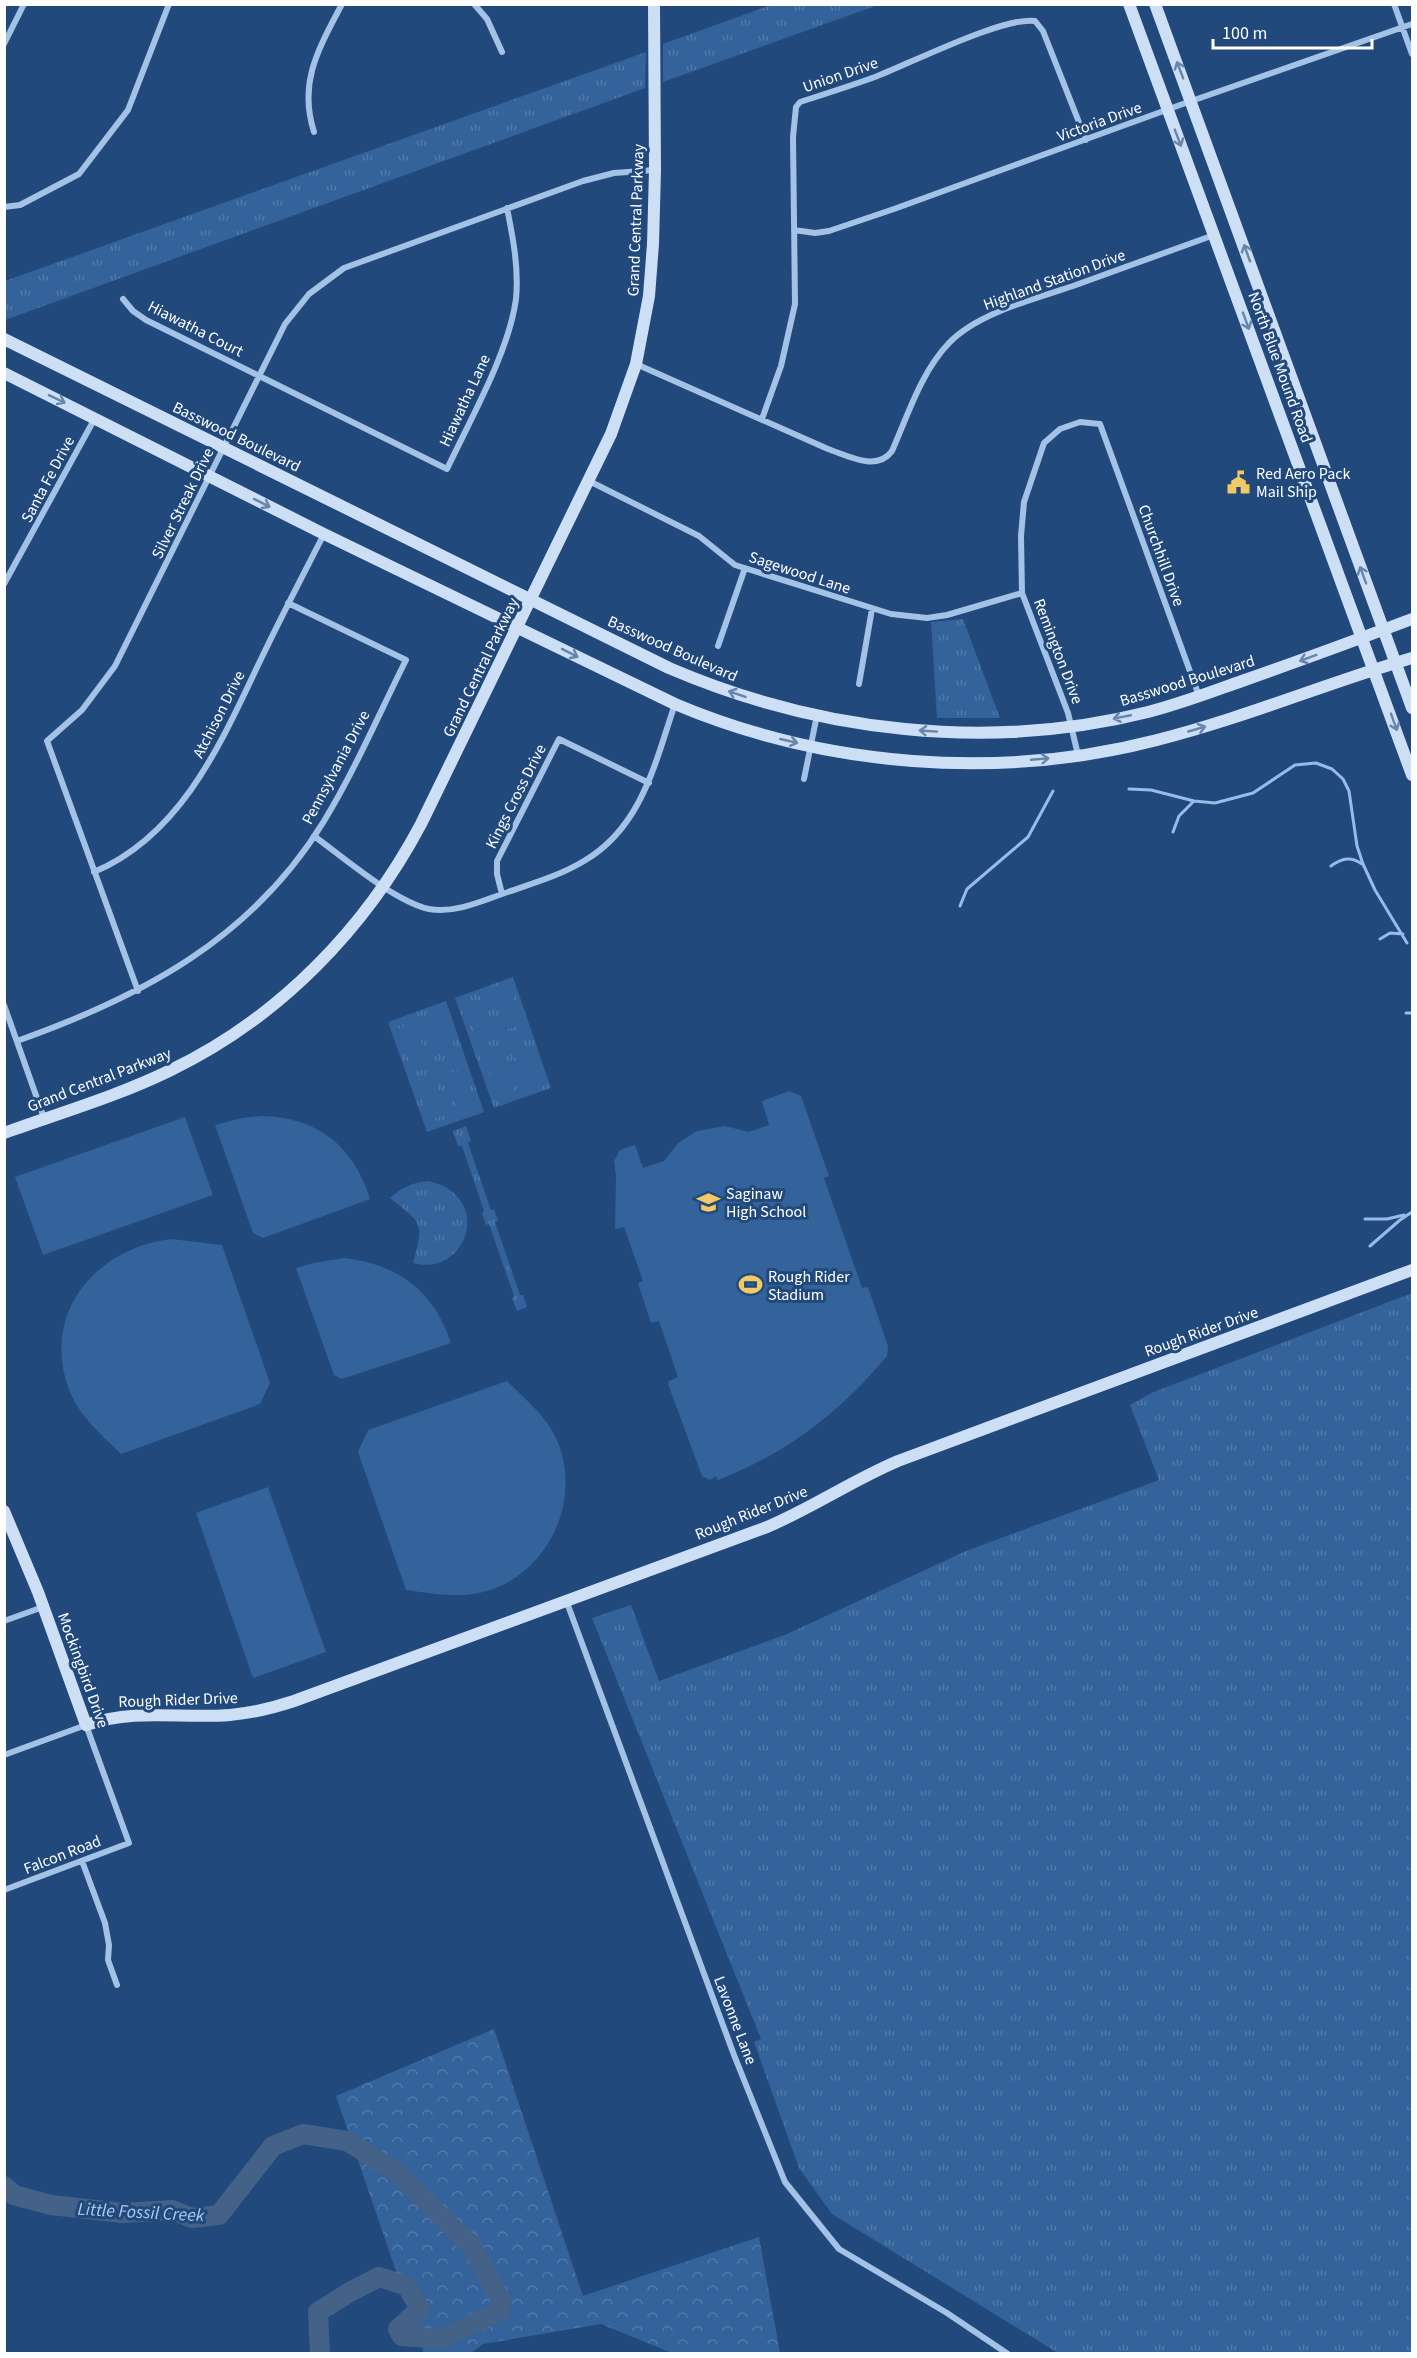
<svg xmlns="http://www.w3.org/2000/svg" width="1417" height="2358" font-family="'Source Sans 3',sans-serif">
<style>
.grass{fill:url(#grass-tufts)}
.forest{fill:url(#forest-crowns)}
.pitch{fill:#34629a}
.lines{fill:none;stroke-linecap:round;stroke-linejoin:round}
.stream{stroke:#97bce7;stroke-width:3}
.river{stroke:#446287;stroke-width:20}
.street{stroke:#a3c2e6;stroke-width:6}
.secondary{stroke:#cddff5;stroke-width:12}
.oneway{stroke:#6685ac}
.labels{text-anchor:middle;stroke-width:6;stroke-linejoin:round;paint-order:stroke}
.street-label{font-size:16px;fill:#fff;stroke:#21497c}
.poi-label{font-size:16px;fill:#fff;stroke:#21497c;text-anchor:start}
.water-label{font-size:18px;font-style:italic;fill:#aeccee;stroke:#21497c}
</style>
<defs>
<pattern id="grass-tufts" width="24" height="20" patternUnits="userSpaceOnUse" patternTransform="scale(1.5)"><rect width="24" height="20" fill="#34629a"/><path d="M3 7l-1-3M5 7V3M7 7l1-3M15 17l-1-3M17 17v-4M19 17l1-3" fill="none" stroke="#527aa9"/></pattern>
<pattern id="forest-crowns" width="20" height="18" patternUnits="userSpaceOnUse" patternTransform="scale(1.5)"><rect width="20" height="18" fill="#34629a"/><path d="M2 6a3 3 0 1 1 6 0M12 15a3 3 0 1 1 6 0" fill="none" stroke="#527aa9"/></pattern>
</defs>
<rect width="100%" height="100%" fill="#21497c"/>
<path class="grass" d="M771,5H878L663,82V44Z
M646,52L645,88L5,320V281Z
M963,619L1000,718H937L931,622Z
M513,977L551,1088L494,1108L455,998Z
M446,1001L484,1112L427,1132L388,1022Z
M466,1126L471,1141L468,1143L491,1210L494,1209L498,1221L495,1222L520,1295H523L527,1307L517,1311L512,1298L514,1296L489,1224L486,1225L482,1213L484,1211L462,1146H458L453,1131Z
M428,1181C435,1183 444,1185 450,1190C488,1218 458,1276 413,1263C424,1221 423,1225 390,1198C402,1187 412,1183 428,1181Z
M1412,1293V2353H1058L832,2214L799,2168L754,2042L761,2039L592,1618L631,1605L659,1681L787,1634L966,1551L1159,1480L1130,1405L1151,1393Z"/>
<path class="forest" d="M494,2029L583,2296L759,2237L780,2353H672L601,2324L483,2344L471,2353H424L336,2096Z"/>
<path class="pitch" d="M510,989L523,1024L506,1030L493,995Z
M482,999L494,1034L478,1040L465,1005Z
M443,1013L455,1048L439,1054L426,1019Z
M414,1023L427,1058L410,1064L398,1029Z
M529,1045L542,1080L525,1086L513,1051Z
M501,1054L514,1090L497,1096L485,1060Z
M462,1069L475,1104L458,1110L445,1075Z
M434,1078L447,1114L430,1120L417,1084Z
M789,1091L801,1096L829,1176L824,1178L825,1181L862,1288L868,1287L888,1346L887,1356C838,1414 789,1452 718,1480L716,1476L710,1480L702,1476L668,1384L669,1381L678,1377L659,1321L651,1323L638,1283L643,1281L624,1227L615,1229L616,1175L614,1161L620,1150L635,1145L643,1168L664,1161L678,1143L697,1131L725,1126L749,1132L769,1125L762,1101Z
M262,1116C317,1117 354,1146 370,1199L263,1238L253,1233L215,1125L242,1118Z
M185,1117L213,1195L43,1255L15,1177Z
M171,1239L222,1245L270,1383L260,1404L121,1454C103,1436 81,1418 71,1394C38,1317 94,1248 171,1239Z
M345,1258C399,1265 434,1291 451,1343L342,1379L334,1375L296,1268L313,1263Z
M507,1381C524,1398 544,1414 555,1436C584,1495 551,1572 487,1591C460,1599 433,1594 406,1590L358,1452L368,1430Z
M268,1487L326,1652L253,1678L196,1513Z"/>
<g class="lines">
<path class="stream" d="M1129,789L1151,790L1194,801L1215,803L1253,793L1295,765L1316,763L1332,769L1343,779L1349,791L1357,846L1363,864L1375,890L1407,943
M1173,832L1179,816L1194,801
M1331,866C1342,858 1351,856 1362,864
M960,906L967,889L1028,837L1053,791
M1380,939L1390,933L1403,934
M1406,1013H1412
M1365,1219H1387L1404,1215
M1370,1246L1400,1220L1412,1212"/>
<path class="river" d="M4,2186L14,2195L51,2205L123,2213L172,2210L192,2218L219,2215L273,2146L303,2134L347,2141L395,2171L472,2247L501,2300L500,2311L440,2339L402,2336L398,2329L420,2309L407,2286L379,2277L350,2292L318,2312L320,2354"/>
<path class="street" d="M474,4L487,19L502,52
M1394,4L1412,54
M4,44L24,4
M314,132C298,82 319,48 342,4
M4,207L20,205L79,174L128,110L169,4
M794,230L815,233L829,231L894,209L1180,105L1412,24
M123,299L133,311L146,320L447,469C470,420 509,352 516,299C519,268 513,238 507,208
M636,364L828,449C848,456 877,472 892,451C908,415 921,372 949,343C978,313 1034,299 1073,286C1120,269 1167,252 1214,235
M762,419L781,366L795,304L793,137L796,107L800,102C825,94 850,86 875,77C909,64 1004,16 1035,21L1043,31L1086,140
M589,481L699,536L735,565L891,614L927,618L947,615L1022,593
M4,584L95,418
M718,646L745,568
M859,684L872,609
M1078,755L1068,713L1022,593L1021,536L1024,502L1044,443L1060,429L1080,422L1100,424L1199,696
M804,779L817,715
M314,836C344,858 394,901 429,909C455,914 484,900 508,892C534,883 561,875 584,861C642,827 655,763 675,704
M94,872C184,834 223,738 262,657C282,615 303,575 324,534
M502,894L497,874V861L559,739L649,783
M138,991L47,741L82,710L115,666L285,324L309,294L344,268L583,181L614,173L655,170
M4,1005L44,1118
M17,1041C141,997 252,939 324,821C355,770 379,714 406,660L288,603
M566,1600L734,2055L785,2182L839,2249L947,2313L1008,2354
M4,1621L43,1607
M4,1755L86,1725L129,1843L4,1890
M82,1861L105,1923L109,1945L108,1960L117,1985"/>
<path class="secondary" d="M1129,4L1412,775
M1155,4L1412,708
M4,339L669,668C818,732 989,752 1148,712C1180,704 1211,692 1242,681C1299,661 1356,640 1412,619
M4,373L324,534L675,704C824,767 999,781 1157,740C1244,718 1327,683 1412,658
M4,1133C60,1113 118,1096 171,1070C279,1018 366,928 421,824L611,434L636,364L649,296L653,244L655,170L654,4
M4,1511L38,1592L86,1725C138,1708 179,1719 230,1715C252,1713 273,1708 294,1701L767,1527C812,1508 853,1480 898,1461L1412,1270"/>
</g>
<defs><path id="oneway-shaft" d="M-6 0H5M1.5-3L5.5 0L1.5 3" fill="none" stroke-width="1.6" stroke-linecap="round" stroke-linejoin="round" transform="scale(1.5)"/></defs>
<g class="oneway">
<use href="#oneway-shaft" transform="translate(1180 70) rotate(-111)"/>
<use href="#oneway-shaft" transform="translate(1178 138) rotate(69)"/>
<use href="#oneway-shaft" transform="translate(1247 253) rotate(-110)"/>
<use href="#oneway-shaft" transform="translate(1246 321) rotate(70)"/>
<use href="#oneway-shaft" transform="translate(57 399) rotate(26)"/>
<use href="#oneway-shaft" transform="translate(262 503) rotate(27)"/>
<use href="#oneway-shaft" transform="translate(1363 575) rotate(-110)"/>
<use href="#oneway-shaft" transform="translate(570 653) rotate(27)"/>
<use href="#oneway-shaft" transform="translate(1308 658) rotate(160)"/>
<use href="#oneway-shaft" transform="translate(737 694) rotate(-161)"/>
<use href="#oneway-shaft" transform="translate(1122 717) rotate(169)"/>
<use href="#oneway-shaft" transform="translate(1394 722) rotate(70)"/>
<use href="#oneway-shaft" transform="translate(1197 729) rotate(-16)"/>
<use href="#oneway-shaft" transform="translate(928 731) rotate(-176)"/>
<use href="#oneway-shaft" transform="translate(789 741) rotate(13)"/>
<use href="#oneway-shaft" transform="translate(1040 759) rotate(-5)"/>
</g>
<defs>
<symbol id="civic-bare" viewBox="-9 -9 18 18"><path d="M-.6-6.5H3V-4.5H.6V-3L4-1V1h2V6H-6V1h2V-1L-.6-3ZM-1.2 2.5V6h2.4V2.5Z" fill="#f3c965" stroke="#21497c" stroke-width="2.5" paint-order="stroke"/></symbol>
<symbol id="school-bare" viewBox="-9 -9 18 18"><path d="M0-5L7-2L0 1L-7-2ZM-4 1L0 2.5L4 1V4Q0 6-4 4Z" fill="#f3c965" stroke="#21497c" stroke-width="2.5" paint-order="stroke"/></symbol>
<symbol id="stadium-bare" viewBox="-9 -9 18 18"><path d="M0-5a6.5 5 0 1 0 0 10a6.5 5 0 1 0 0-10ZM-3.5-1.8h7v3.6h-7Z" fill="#f3c965" stroke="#21497c" stroke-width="2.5" paint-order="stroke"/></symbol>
</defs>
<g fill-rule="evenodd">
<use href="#civic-bare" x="1222" y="466" width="33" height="33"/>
<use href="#school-bare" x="692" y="1186" width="33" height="33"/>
<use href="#stadium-bare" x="734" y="1268" width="33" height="33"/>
</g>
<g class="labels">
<g class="street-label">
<text transform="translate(840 74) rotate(-19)" y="6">Union Drive</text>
<text transform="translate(1099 121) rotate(-20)" y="6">Victoria Drive</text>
<text transform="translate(635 220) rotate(-88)" y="6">Grand Central Parkway</text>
<text transform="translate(1054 279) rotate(-20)" y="6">Highland Station Drive</text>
<text transform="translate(196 328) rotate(27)" y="6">Hiawatha Court</text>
<text transform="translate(1281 367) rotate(70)" y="6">North Blue Mound Road</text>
<text transform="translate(464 400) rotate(-65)" y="6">Hiawatha Lane</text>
<text transform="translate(237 436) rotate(26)" y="6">Basswood Boulevard</text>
<text transform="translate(47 479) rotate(-62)" y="6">Santa Fe Drive</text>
<text transform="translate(182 503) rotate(-64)" y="6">Silver Streak Drive</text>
<text transform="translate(1162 555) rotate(70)" y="6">Churchhill Drive</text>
<text transform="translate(800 572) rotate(18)" y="6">Sagewood Lane</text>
<text transform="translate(673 648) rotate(24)" y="6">Basswood Boulevard</text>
<text transform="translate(1059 651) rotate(69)" y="6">Remington Drive</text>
<text transform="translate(480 667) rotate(-64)" y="6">Grand Central Parkway</text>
<text transform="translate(1187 680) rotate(-17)" y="6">Basswood Boulevard</text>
<text transform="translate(218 714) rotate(-63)" y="6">Atchison Drive</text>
<text transform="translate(335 767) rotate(-62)" y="6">Pennsylvania Drive</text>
<text transform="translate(515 796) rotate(-63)" y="6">Kings Cross Drive</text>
<text transform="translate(99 1079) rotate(-21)" y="6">Grand Central Parkway</text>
<text transform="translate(1201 1331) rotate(-20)" y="6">Rough Rider Drive</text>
<text transform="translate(751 1512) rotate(-22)" y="6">Rough Rider Drive</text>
<text transform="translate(84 1670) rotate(70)" y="6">Mockingbird Drive</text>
<text transform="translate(178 1699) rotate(-2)" y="6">Rough Rider Drive</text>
<text transform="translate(62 1854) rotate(-21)" y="6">Falcon Road</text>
<text transform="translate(736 2020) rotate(69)" y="6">Lavonne Lane</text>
</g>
<g class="poi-label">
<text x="1256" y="479">Red Aero Pack<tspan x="1256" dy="18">Mail Ship</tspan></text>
<text x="726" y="1199">Saginaw<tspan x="726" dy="18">High School</tspan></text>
<text x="768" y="1282">Rough Rider<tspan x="768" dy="18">Stadium</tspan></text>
</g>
<g class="water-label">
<text transform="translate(141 2212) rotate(3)" y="6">Little Fossil Creek</text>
</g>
</g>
<rect width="1417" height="2358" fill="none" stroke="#ffffff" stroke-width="12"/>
<path d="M1213 39v9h159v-9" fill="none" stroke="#ffffff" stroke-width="3"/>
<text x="1222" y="39" font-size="18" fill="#ffffff" stroke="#21497c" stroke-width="4.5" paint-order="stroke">100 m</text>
</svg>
